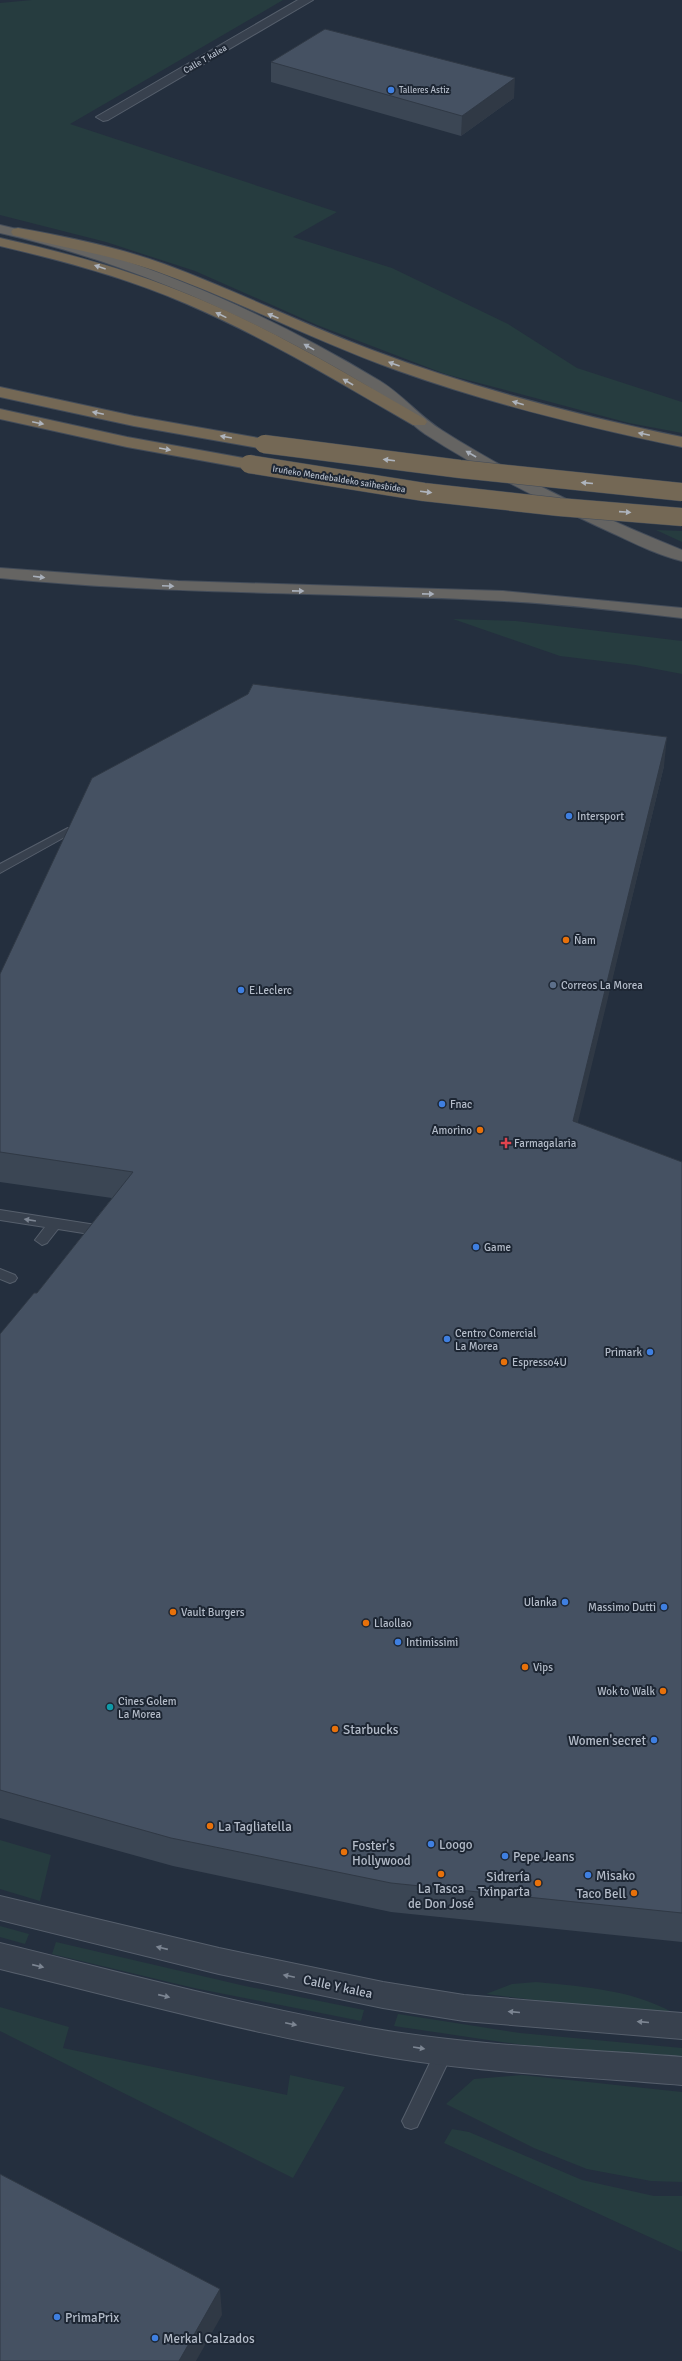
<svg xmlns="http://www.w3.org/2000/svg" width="682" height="2361" font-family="Signika,sans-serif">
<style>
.green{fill:#263c3f}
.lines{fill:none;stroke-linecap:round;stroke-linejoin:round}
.service-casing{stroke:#565f6c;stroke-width:2}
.minor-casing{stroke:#565f6c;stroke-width:2}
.trunk-casing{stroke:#434c59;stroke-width:2}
.motorway-casing{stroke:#434c59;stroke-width:2}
.service{fill:#38414e;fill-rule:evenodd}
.minor{fill:#38414e;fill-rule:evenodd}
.trunk{fill:#656462;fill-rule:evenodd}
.motorway{fill:#746855;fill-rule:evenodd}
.motorway-bridge-casing{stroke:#434c59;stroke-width:19;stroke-linecap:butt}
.motorway-bridge{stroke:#746855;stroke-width:18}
.wall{fill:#3b4654}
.shaded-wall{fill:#303945}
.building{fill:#455162;stroke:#303945}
.oneway{fill:#aeb4bd}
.oneway2{fill:#a8afba}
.oneway3{fill:#7c8592}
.shop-dot{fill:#3f7fe0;stroke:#1d2633;stroke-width:1.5}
.food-dot{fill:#e8710a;stroke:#1d2633;stroke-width:1.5}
.service-dot{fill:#5c6f8a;stroke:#1d2633;stroke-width:1.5}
.health-dot{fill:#e0444e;stroke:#1d2633;stroke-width:1.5}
.culture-dot{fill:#0f9aa8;stroke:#1d2633;stroke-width:1.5}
.labels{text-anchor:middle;stroke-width:4;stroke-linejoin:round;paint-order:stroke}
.far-street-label{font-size:9px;fill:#b4bcc9;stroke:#1d2633}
.far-poi-label{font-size:9px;fill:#b4bcc9;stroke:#1d2633;text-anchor:start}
.poi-label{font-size:11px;fill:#b4bcc9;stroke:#1d2633;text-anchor:start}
.near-poi-label{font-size:13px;fill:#b4bcc9;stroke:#1d2633;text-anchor:start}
.near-street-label{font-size:13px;fill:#b4bcc9;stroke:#1d2633}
</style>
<rect width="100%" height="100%" fill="#242f3e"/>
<path class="green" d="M32,0H283L70,124L337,212L293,237L392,268L508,324L577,368L682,402V433L629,423L445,374L317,325L195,271L106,242L0,215V3Z
M656,530L682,531V542Z
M453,619L516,621L682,641V674L635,665L560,656Z
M0,1840L51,1855L40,1901L0,1889Z
M0,1926L29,1934L25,1944L0,1937Z
M56,1942L245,1986L364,2010L361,2021L194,1988L52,1954Z
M536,1982C587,1987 638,1990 682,2018L486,1994L512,1984Z
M0,2007L69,2027L63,2048L287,2095L290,2075L345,2087L293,2178L0,2031Z
M398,2014L520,2033L682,2048V2060L536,2047L394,2026Z
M522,2075L682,2092V2182L651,2181L587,2169L534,2148L446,2104L474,2079Z
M452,2129L469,2132L582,2180L654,2196H682V2252L444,2143Z"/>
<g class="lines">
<defs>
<path id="service" d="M68,828L74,831L72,833L0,873V864Z
M0,1210L96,1225L103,1230L96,1235L58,1229L47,1243L42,1245L35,1240L45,1227L0,1220Z
M0,1269L15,1275L17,1278L15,1281L10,1283L0,1279Z
M444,2044L450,2046L453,2052L450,2058L417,2127L411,2129L405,2127L402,2121L405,2115L438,2046Z"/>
<path id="minor" d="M298,0H313L108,120L103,121L96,117Z
M0,1896L219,1948L383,1982L464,1995L682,2013V2039L464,2021L383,2008L219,1974L0,1920Z
M0,1943C123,1973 246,2006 370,2028C473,2046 578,2049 682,2057V2085C578,2076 473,2073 370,2054C245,2032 123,1999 0,1969Z"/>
<path id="trunk" d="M0,225C137,256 260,309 380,381C403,395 420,417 443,431C517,478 600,517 682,550V561C653,554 624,538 597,526C539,499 479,469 425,434C405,420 390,400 369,387C254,318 132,263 0,233Z
M0,568L178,581L503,591L682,608V618C623,611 564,604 504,601C336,592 168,595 0,578Z"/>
<path id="motorway" d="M18,228C68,237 117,247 164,264C235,290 302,324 372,350C473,388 576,415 682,437V447C586,427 491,404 399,371C315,341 237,300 153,270C107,254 60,247 13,235L11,232L13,229Z
M0,238C67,253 134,271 197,298C276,331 350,376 425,419L427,422L425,425H413C339,382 266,338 187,304C127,278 64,261 0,246Z
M0,387L134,416L264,439L270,441L272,444L270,447L264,449L134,426L0,397Z
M0,409L127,437L249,459L255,461L257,464L255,467L249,469L127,447L0,419Z"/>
</defs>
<use href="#service" class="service-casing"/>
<use href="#minor" class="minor-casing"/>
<use href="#trunk" class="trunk-casing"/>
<use href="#motorway" class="motorway-casing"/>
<use href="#service" class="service"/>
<use href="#minor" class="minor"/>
<use href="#trunk" class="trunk"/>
<use href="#motorway" class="motorway"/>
<defs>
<path id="motorway-bridge" d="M264,444L460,469L682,492
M249,464L424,492L559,507L682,517"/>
</defs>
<use href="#motorway-bridge" class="motorway-bridge-casing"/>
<use href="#motorway-bridge" class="motorway-bridge"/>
</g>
<path class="wall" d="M271,62L514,98L461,136L271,82Z
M664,766L577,1123L682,1162V1942L391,1912L173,1866L0,1818V1334L37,1293L112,1198L0,1182V974Z"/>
<path class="shaded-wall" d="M515,78L514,98L461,136L462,116Z
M667,737L664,766L571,1151L573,1121Z
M220,2289L222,2315L196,2361H179Z"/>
<path class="building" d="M325,29L515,78L462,116L271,62Z
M253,684L667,737L573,1121L682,1162V1913L391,1883L171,1838L0,1790V1334L34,1293H37L133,1172L0,1152V974L92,778L248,694Z
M0,2174L220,2289L179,2361H0Z"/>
<defs><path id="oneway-solid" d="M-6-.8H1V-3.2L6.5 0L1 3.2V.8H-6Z"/></defs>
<g class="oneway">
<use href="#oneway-solid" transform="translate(100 267) rotate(-161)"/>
<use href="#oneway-solid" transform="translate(221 315) rotate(-154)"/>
<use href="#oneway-solid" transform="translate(273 316) rotate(-157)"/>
<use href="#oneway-solid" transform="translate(394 364) rotate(-160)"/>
<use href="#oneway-solid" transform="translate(348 382) rotate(-150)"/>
<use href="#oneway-solid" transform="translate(518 403) rotate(-164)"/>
<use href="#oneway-solid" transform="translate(98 413) rotate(-168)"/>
<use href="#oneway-solid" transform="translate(38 423) rotate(12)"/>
<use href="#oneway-solid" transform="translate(644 434) rotate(-168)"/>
<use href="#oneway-solid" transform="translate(226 437) rotate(-170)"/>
<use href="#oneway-solid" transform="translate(165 449) rotate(10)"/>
<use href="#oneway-solid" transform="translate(389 460) rotate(-173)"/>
<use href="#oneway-solid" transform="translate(587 483) rotate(-175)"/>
<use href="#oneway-solid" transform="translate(426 492) rotate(7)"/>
<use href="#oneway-solid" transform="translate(625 512) rotate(4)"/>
</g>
<g class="oneway2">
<use href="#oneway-solid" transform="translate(309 347) rotate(-151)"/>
<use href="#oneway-solid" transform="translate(471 454) rotate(-150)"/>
<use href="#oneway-solid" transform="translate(39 577) rotate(7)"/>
<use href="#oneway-solid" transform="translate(168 586) rotate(3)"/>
<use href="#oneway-solid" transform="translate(298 591) rotate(1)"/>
<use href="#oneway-solid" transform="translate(428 594) rotate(1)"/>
</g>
<g class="oneway3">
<use href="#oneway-solid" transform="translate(30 1220) rotate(-171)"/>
<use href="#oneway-solid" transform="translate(162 1948) rotate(-167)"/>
<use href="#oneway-solid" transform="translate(38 1966) rotate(13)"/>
<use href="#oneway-solid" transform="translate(289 1976) rotate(-168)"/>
<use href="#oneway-solid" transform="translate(164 1996) rotate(13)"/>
<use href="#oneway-solid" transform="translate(514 2012) rotate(-175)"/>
<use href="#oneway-solid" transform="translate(643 2022) rotate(-175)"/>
<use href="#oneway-solid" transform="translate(291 2024) rotate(12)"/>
<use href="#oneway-solid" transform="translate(419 2048) rotate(9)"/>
</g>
<g class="shop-dot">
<circle cx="391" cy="90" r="4"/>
<circle cx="569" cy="816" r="4"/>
<circle cx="241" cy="990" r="4"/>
<circle cx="442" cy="1104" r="4"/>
<circle cx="476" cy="1247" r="4"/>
<circle cx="447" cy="1339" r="4"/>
<circle cx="650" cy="1352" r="4"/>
<circle cx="565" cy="1602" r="4"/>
<circle cx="664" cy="1607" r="4"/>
<circle cx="398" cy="1642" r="4"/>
<circle cx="654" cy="1740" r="4"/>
<circle cx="431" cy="1844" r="4"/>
<circle cx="505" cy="1856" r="4"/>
<circle cx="588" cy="1875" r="4"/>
<circle cx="57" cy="2317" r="4"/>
<circle cx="155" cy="2338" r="4"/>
</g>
<g class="food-dot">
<circle cx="566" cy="940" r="4"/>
<circle cx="480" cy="1130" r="4"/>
<circle cx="504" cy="1362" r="4"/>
<circle cx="173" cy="1612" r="4"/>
<circle cx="366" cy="1623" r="4"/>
<circle cx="525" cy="1667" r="4"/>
<circle cx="663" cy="1691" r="4"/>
<circle cx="335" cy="1729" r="4"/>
<circle cx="210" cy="1826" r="4"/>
<circle cx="344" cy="1852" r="4"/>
<circle cx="441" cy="1874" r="4"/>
<circle cx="538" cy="1883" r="4"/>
<circle cx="634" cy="1893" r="4"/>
</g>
<circle class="service-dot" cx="553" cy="985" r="4"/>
<path class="health-dot" d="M504 1137h4v4h4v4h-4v4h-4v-4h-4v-4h4z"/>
<circle class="culture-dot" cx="110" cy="1707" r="4"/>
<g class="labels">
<g class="far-street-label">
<text transform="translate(205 59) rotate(-30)" y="3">Calle T kalea</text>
<text transform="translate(339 479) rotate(9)" y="3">Iruñeko Mendebaldeko saihesbidea</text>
</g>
<g class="far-poi-label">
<text x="399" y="93">Talleres Astiz</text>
</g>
<g class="poi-label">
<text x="577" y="820">Intersport</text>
<text x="574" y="944">Ñam</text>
<text x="561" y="989">Correos La Morea</text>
<text x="249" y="994">E.Leclerc</text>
<text x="450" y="1108">Fnac</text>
<text x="472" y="1134" text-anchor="end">Amorino</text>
<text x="514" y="1147">Farmagalaria</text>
<text x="484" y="1251">Game</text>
<text x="455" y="1337">Centro Comercial<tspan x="455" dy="13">La Morea</tspan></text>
<text x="642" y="1356" text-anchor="end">Primark</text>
<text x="512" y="1366">Espresso4U</text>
<text x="557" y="1606" text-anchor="end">Ulanka</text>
<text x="656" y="1611" text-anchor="end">Massimo Dutti</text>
<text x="181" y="1616">Vault Burgers</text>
<text x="374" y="1627">Llaollao</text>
<text x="406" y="1646">Intimissimi</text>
<text x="533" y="1671">Vips</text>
<text x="655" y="1695" text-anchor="end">Wok to Walk</text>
<text x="118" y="1705">Cines Golem<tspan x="118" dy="13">La Morea</tspan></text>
</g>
<g class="near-poi-label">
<text x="343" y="1734">Starbucks</text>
<text x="646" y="1745" text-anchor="end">Women'secret</text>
<text x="218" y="1831">La Tagliatella</text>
<text x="439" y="1849">Loogo</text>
<text x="352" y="1850">Foster's<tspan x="352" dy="15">Hollywood</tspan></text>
<text x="513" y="1861">Pepe Jeans</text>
<text x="596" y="1880">Misako</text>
<text x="530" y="1881" text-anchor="end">Sidrería<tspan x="530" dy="15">Txinparta</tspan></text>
<text x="441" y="1893" text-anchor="middle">La Tasca<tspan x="441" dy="15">de Don José</tspan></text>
<text x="626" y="1898" text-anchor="end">Taco Bell</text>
<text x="65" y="2322">PrimaPrix</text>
<text x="163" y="2343">Merkal Calzados</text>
</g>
<g class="near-street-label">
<text transform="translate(338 1986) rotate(12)" y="5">Calle Y kalea</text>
</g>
</g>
</svg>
